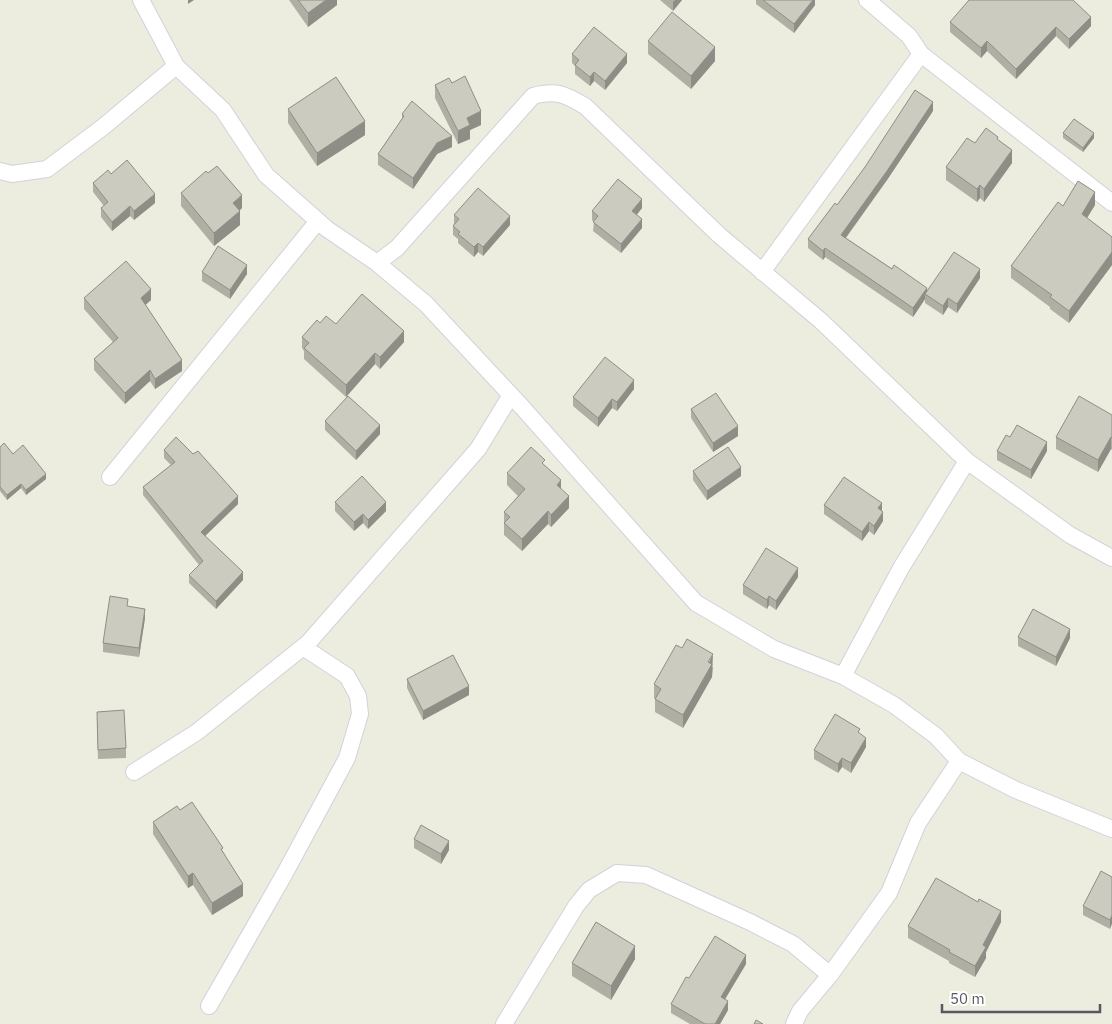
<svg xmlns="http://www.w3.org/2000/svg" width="1112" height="1024" font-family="'IBM Plex Sans',sans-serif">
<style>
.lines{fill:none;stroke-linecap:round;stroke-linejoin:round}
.minor-casing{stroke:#d1d2da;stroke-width:18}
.minor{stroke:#fff;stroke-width:16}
.wall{fill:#afafa4}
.shaded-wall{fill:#8f8e86}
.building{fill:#cccbbf;stroke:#8f8e86}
</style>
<rect width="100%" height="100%" fill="#ecedde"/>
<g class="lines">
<defs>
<path id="minor" d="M141,0L176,66L223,110L266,175L327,229L377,263L426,304L522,407L696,603L774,649L843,676L894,705L936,736L959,761L1016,790L1112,829
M921,54L1112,203
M0,171L12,174L47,169L103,127L176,66
M377,263L397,248L533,96C557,90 564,94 585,106L719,235L821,321L967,461L1070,535L1112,558
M762,272L921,54L909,36L867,0
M110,477L318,221
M843,676L901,568L967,461
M134,772L197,732L308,643L478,449L511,395
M209,1006L285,873L347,758L360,714L358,696L347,676L303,647
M504,1024L576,906L589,890L617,873L646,875L750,922L793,944L830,975
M794,1024L800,1011L830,975L889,893L918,823L959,761"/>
</defs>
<use href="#minor" class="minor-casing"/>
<use href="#minor" class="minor"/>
</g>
<path class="wall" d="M289,0H337V5L308,27Z
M660,0H682L673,11Z
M756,0H815V5L794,33L756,4Z
M950,22L1091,26L1069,49L1056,36L1016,79L987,51L981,58L950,32Z
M648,41L715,61L691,89L648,54Z
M572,54L627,63L605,90L594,81L590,86L575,74V66L572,63Z
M452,83L481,125L470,130V139L458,144L435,98V85Z
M288,109L365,135L317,166L288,123Z
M933,111L887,180L846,238L927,292L980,278L957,313L948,307L943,315L925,303V299L913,317L825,257L823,260L808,248V239L837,205Z
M402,114L452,147L437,154L413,189L378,165V154L402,119Z
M1063,133L1094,138L1083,152L1063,138Z
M998,140L1012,163L984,202L980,198L977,202L946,180V167L975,143Z
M111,174L155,203L134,220L130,216L112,231L101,217V208L104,206L93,192V183Z
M181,193L242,208L239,211L240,225L214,246L181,206Z
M1095,205L1087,218L1112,237V265L1069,323L1050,309V307L1011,278V266L1063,206Z
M642,208L637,215L642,228L621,253L593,231L594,222L592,220V211Z
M454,215L510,225L483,256L478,252L474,257L458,243V239L453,235V226L454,224Z
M202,272L247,274L230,299L202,281Z
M84,298L151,300L145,305L182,371L155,389L150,381L125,404L94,370V359L113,342L84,309Z
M320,323L404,342L380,369L375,364L346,397L304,359V351L302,348V337Z
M634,389L617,411L612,408L598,427L573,406V397Z
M691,409L738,436L713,452L691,418Z
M1112,415V450L1111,449L1098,472L1056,449V437Z
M325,421L380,434L356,460L325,430Z
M1010,437L1047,451L1031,479L997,460V451Z
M0,447L13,454L46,479L26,495L21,488L7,500L0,491Z
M164,450L238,504L205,536L243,580L216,609L189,583V575L199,565L143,495V487L171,465L164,458Z
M545,466L561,489L569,508L551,527L548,524L522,551L504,535V512L518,496L507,485V473Z
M693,471L741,476L707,500L693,480Z
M335,502L386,511L368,529L363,523L354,531L335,511Z
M824,505L882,511L883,521L874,535L869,531L862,541L824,514Z
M798,577L776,610L769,605L767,609L743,594V585Z
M145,618L139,657L103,652V643Z
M1018,637L1070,638L1056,666L1018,646Z
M713,667L712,677L683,728L655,712V699L654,698V684Z
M407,679L469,695L423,720L407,688Z
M97,721L126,748V758L98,759Z
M860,734L866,747L851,773L842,767L838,773L814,759V750Z
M180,810L223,852L243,896L212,915L193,885L188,888L153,834V822Z
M414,839L449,850L441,864L414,848Z
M1112,877L1110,929L1083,915V906Z
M1001,922L986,952V958L975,977L949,963V961L908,938V926Z
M635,959L611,1000L572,976V963Z
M746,964L725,999L728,1010L720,1024H690L671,1013V1004L689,978Z"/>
<path class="shaded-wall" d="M188,0H194L188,4Z
M326,0H337V5L308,27V13Z
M675,0H682L673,11V2Z
M813,0H815V5L794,33V24Z
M1091,17V26L1069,49V39Z
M1056,27V36L1016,79V69Z
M987,41V51L981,58V48Z
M715,47V61L691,89V76Z
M627,54V63L605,90V81Z
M594,72V81L590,86V77Z
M933,102V111L887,180L841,244V235Z
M481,111V125L470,130V139L458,144V131L467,118Z
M365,121V135L317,166V153Z
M1094,133V138L1083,152V148Z
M452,136V147L437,154L413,189V178L437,143Z
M1012,150V163L984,202V189Z
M980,185V198L977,202V189Z
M1095,192V205L1082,226V214Z
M155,194V203L134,220V211Z
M242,195V208L233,216V203Z
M642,199V208L632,220V211Z
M130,206V216L112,231V222Z
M240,211V225L214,246V233Z
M510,216V225L483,256V247Z
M642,219V228L621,253V244Z
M478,243V252L474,257V247Z
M825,248V257L823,260V251Z
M1112,252V265L1069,323V311Z
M247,265V274L230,299V290Z
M980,269V278L957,313V304Z
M927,288V295L925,294V299L913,317V308Z
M151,289V300L141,309V298Z
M948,298V307L943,315V306Z
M404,331V342L380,369V357Z
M375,353V364L346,397V385Z
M182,360V371L155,389V379Z
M150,370V381L125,404V393Z
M634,380V389L617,411V402Z
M612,399V408L598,427V418Z
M380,425V434L356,460V451Z
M738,426V436L713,452V443Z
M1111,437V449L1098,472V460Z
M1047,442V451L1031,479V470Z
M741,467V476L707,500V491Z
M46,474V479L26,495V490Z
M561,480V493L557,485Z
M21,484V488L7,500V495Z
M238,496V504L201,540V532Z
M569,496V508L551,527V515Z
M386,502V511L368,529V520Z
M882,503V512L878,508Z
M548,511V524L522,551V539Z
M883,512V521L874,535V526Z
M363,514V523L354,531V522Z
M869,522V531L862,541V532Z
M798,568V577L776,610V601Z
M243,572V580L216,609V601Z
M769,596V605L767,609V600Z
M145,609V618L139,657V648Z
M1070,629V638L1056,666V657Z
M713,654L712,677L683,728V715Z
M469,686V695L423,720V711Z
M866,738V747L851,773V763Z
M842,758V767L838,773V764Z
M449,841V850L441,864V854Z
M193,873V885L188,888V876Z
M243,884V896L212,915V903Z
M1001,911V922L986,952V958L975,977V966L983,945Z
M1112,915V924L1110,929V920Z
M635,946V959L611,1000V986Z
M746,955V964L721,1006V997Z
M728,1001V1010L720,1024H715Z"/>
<path class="building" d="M298,0H326L308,13Z
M763,0H813L794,24Z
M969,0H1073L1091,17L1069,39L1056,27L1016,69L987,41L981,48L950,22Z
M672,12L715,47L691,76L648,41Z
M594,27L627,54L605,81L594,72L590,77L575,65L579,60L572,54Z
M465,76L481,111L467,118L470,125L458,131L435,85L449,78L452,83Z
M336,77L365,121L317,153L288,109Z
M915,90L933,102L887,171L841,235L892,269L894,265L927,288L913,308L825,248L823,251L808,239L835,203L837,205L865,167Z
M412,101L452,136L437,143L413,178L378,154L404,116L402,114Z
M1074,119L1094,133L1083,148L1063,133Z
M986,128L998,137L997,139L1012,150L984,189L980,185L977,189L946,167L967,138L975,143Z
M127,160L155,194L134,211L130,206L112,222L101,208L108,202L93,183L108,170L111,174Z
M217,166L242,195L233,203L240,211L214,233L181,193L206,171L208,173Z
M618,179L642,199L632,211L642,219L621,244L593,222L598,216L592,211Z
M1078,181L1095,192L1082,214L1112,237V252L1069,311L1050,297L1052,295L1011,266L1058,202L1063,206Z
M478,188L510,216L483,247L478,243L474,247L458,234L460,232L453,226L459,219L454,215Z
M218,246L247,265L230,290L202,272Z
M954,252L980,269L957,304L948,298L943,306L925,294Z
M126,261L151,289L141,298L182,360L155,379L150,370L125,393L94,359L118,338L84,298Z
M362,294L404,331L380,357L375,353L346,385L304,348L309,343L302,337L317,320L320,323L326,316L336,324Z
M605,357L634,380L617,402L612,399L598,418L573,397Z
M716,393L738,426L713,443L691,409Z
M348,396L380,425L356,451L325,421Z
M1079,396L1112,415V438L1111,437L1098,460L1056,437Z
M1017,425L1047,442L1031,470L997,451L1006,435L1010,437Z
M176,437L193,454L198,451L238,496L201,532L243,572L216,601L189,575L203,561L143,487L175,462L164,450Z
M4,443L13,454L23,445L46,474L26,490L21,484L7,495L0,487V447Z
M531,447L545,460L542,463L561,480L557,485L569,496L551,515L548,511L522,539L504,523L510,517L504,512L525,489L507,473Z
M728,447L741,467L707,491L693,471Z
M362,476L386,502L368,520L363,514L354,522L335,502Z
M844,477L882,503L878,508L883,512L874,526L869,522L862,532L824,505Z
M766,548L798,568L776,601L769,596L767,600L743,585Z
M110,596L128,599L127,606L145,609L139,648L103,643Z
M1033,609L1070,629L1056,657L1018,637Z
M687,639L713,654L708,662L712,664L683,715L655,699L661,689L654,684L676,645L682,648Z
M453,655L469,686L423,711L407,679Z
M124,710L126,748L98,750L97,712Z
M835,714L860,729L858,732L866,738L851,763L842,758L838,764L814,750Z
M192,802L223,848L221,849L243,884L212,903L193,873L188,876L153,822L177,806L180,810Z
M421,825L449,841L441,854L414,839Z
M1101,871L1112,877V915L1110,920L1083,906Z
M936,878L978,902L979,899L1001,911L983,945L986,947L975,966L949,952L950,950L908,926Z
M596,922L635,946L611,986L572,963Z
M715,936L746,955L721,997L728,1001L715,1024H705L671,1004L686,977L689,978Z
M756,1020L763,1024H754Z"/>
<path d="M942 1004v8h158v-8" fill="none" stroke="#575961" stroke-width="2.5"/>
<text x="950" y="1004" font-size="15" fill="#575961" stroke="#ffffff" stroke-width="4" paint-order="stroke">50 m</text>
</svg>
